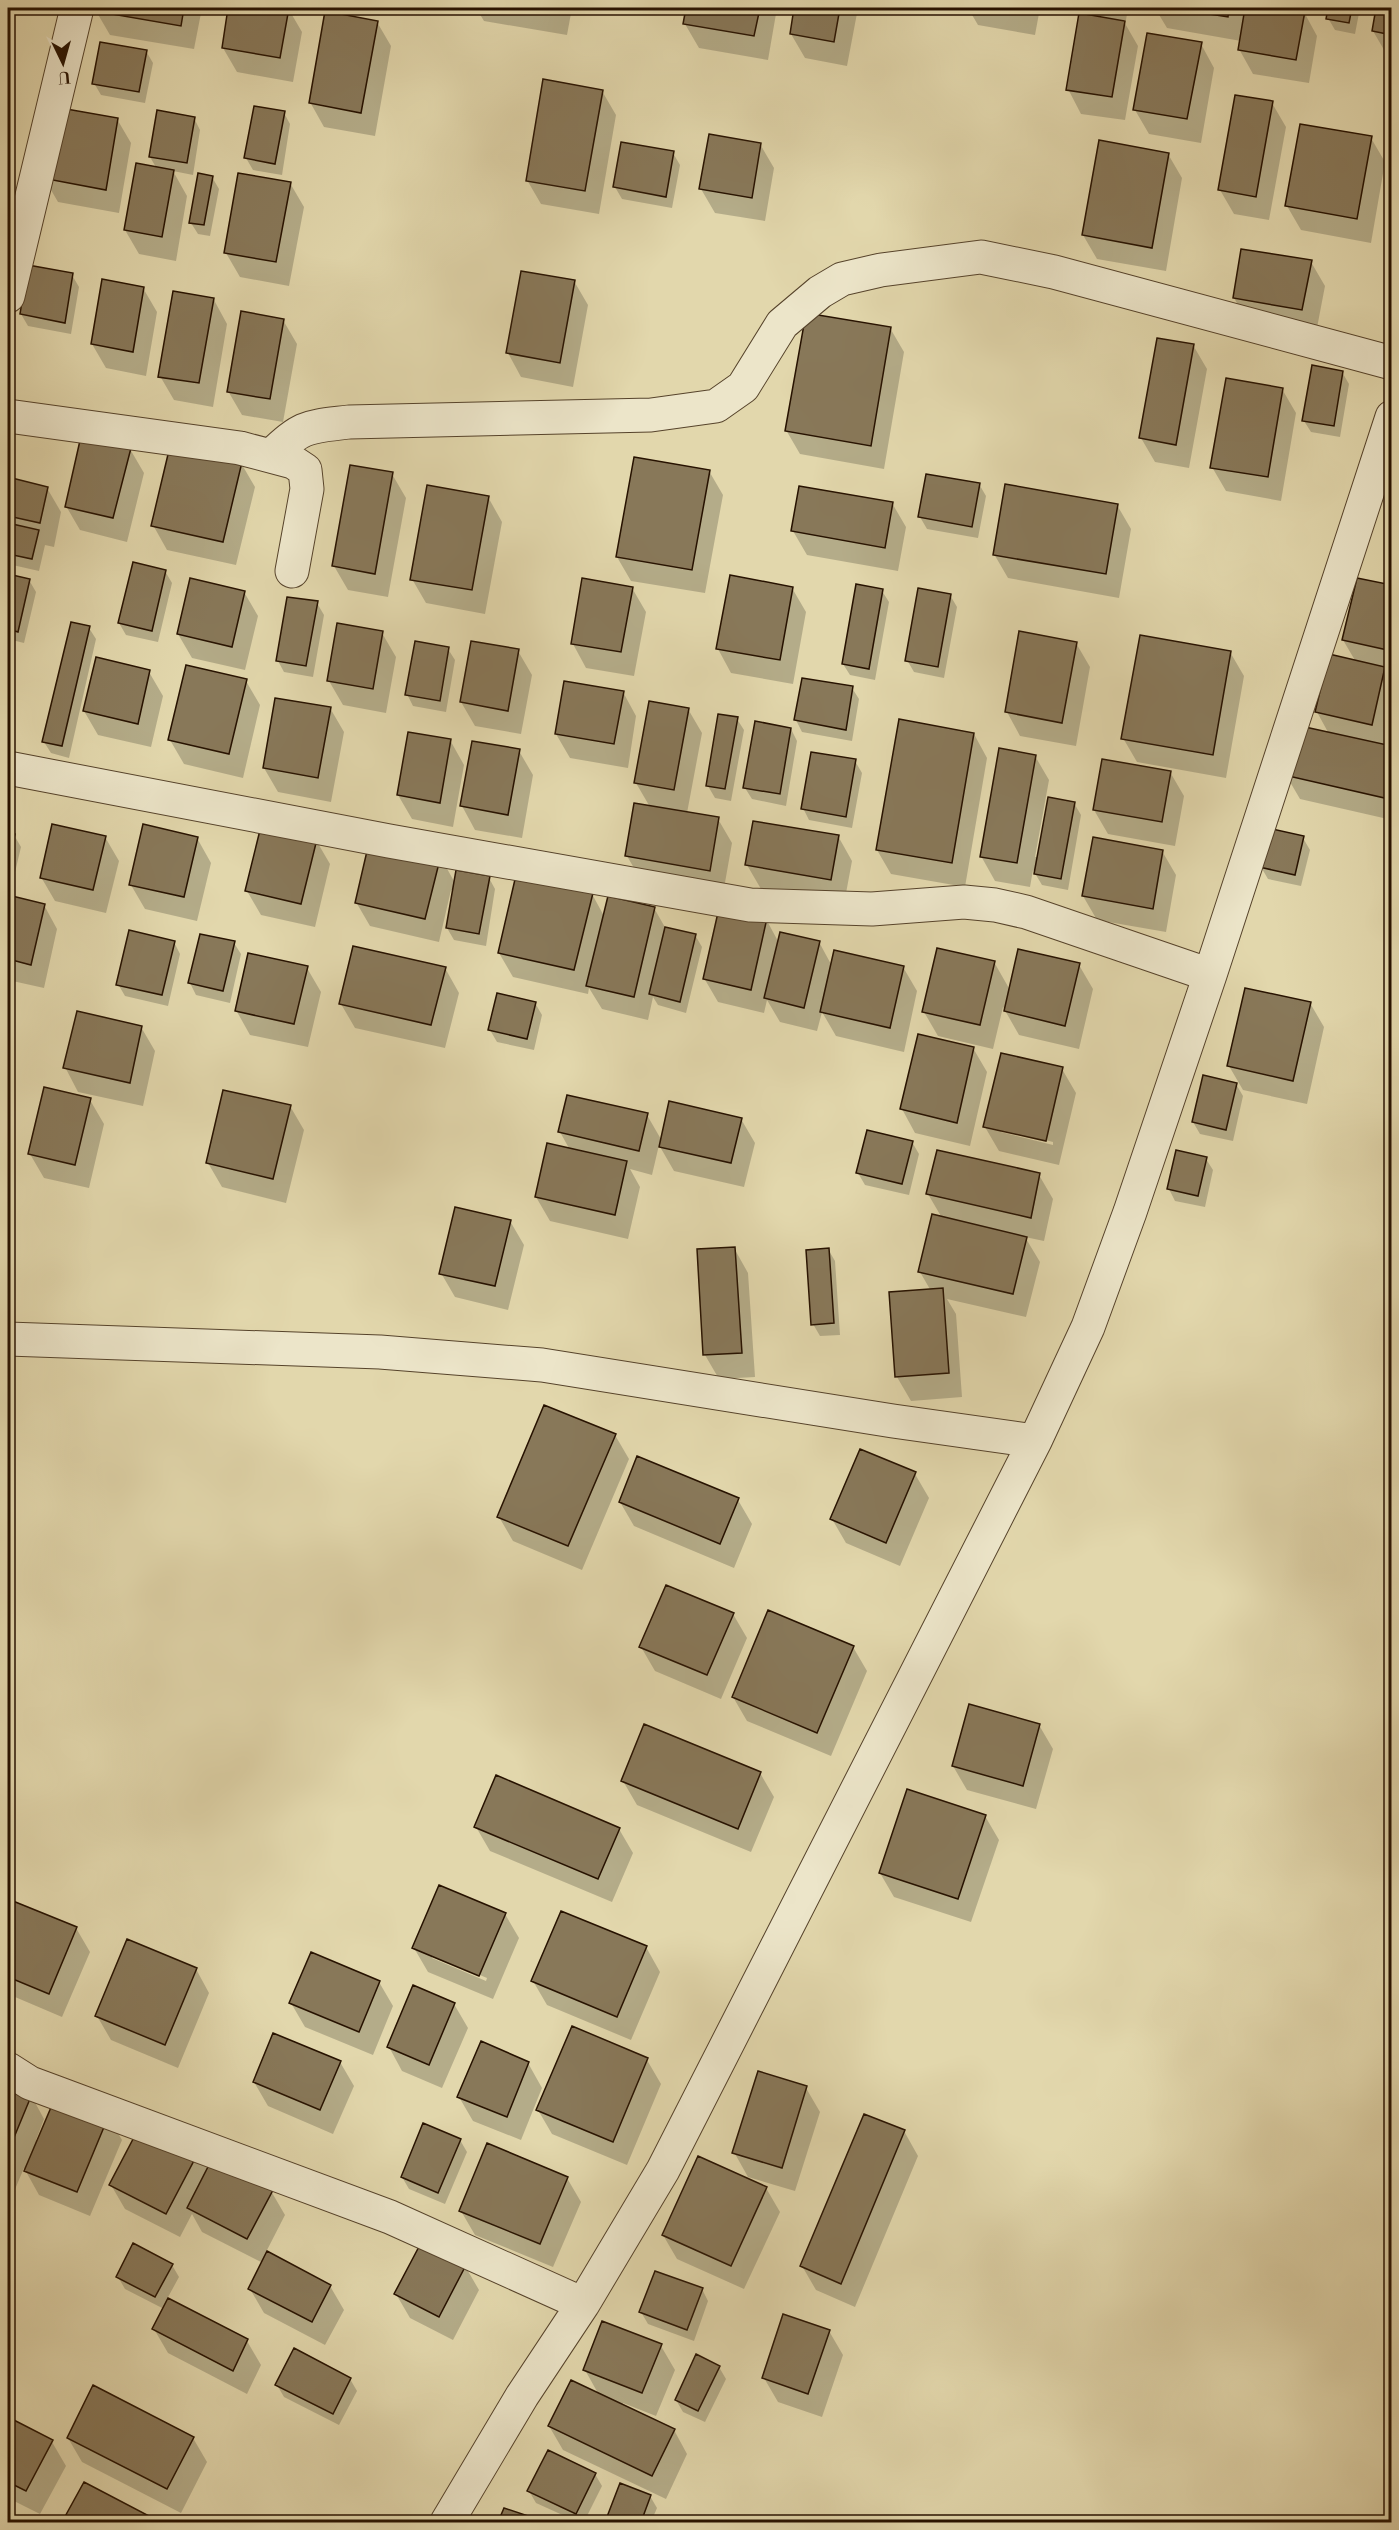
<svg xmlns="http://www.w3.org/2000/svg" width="1399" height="2530" font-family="'Libre Bodoni',serif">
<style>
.shadow{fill:#0003;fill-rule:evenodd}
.building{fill:#887859;stroke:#271200;stroke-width:1.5}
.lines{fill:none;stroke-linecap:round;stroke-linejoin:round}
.street-casing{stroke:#56432b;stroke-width:35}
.street{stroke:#ece5c9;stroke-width:33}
</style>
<rect width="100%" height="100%" fill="#e2d7ac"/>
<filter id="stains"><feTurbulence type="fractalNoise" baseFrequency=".00333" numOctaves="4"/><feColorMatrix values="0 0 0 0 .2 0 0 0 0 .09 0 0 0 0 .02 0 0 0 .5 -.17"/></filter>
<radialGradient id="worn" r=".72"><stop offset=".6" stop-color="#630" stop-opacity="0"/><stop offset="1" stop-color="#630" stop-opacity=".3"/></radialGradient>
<path class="shadow" d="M96,8H202L194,49L110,35L96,11Z
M230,8H288L302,32L293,82L237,72L223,48Z
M476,8H572L567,35L484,21Z
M688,8H777L768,60L699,48L685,24Z
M796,8H858L847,66L805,58L791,34Z
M968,8H1040L1035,35L978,25Z
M1067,8H1128L1126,20H1123L1138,46L1125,120L1081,114L1068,89L1081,13L1069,10Z
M1155,8H1278L1304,12L1317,36L1309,83L1253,74L1239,49L1241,41L1167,28Z
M1330,8H1360L1355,34L1335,30L1328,18Z
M1378,8H1392V56L1387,55L1373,31Z
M377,22L391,46L375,136L324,127L310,102Z
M1201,44L1214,68L1201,143L1149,134L1135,110Z
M146,51L153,63L145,103L101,95L94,83Z
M602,91L616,115L599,214L541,204L527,180Z
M1272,103L1286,127L1269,220L1234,214L1220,190Z
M284,113L290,124L282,175L253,170L246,158Z
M194,118L200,130L193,175L173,171L187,196L176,261L139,254L125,230L157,169L150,157Z
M117,119L131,143L119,213L58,202L44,178Z
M1371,138L1385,162L1371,243L1301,230L1287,206Z
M760,144L774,168L765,221L715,213L701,189Z
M673,153L680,165L672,208L622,199L615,187Z
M1168,154L1182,178L1166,271L1097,259L1083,235Z
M8,170L10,174L8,185Z
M212,177L219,189L210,236L198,234L191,223Z
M290,183L304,207L289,286L240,277L226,253Z
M1311,262L1325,286L1316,333L1248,322L1234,298Z
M72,275L79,287L71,334L28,326L21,314Z
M574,281L588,305L573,387L521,377L508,353Z
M143,288L157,312L146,376L106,368L92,344Z
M214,300L227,324L213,407L174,400L160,376Z
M283,320L297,344L283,422L242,415L228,391Z
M890,328L904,352L884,469L800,454L786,430Z
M1193,345L1207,369L1189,468L1155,462L1141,438Z
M1342,372L1349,384L1340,437L1311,432L1304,421Z
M1282,389L1296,413L1281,501L1226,491L1212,467Z
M130,449L144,473L127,542L80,530L66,506Z
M241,463L255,487L236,565L167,550L153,525Z
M709,471L723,495L705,593L631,581L617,557Z
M392,474L406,498L388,597L348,590L334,566Z
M8,479L47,488L61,512L54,547L45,545L39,571L8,564Z
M979,484L986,496L978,538L927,529L920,517Z
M488,497L502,522L485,614L426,603L412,579Z
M892,503L906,527L898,571L807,555L793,531Z
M1117,505L1131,529L1119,598L1008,578L994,554Z
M165,571L172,583L158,642L126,635L119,623Z
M8,575L29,580L36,592L24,643L8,639Z
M1392,587V672L1386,670L1392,681V722L1386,746L1392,748V820L1300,799L1286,775L1329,734L1317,712L1356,662L1343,640Z
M632,588L646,612L634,676L586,668L573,644Z
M792,588L806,612L793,684L731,673L718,649Z
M882,591L889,602L875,680L850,675L843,664Z
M244,592L258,616L245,670L192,658L178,634Z
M950,595L957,607L944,678L914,672L907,660Z
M317,603L324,615L313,677L284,672L278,661Z
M89,628L96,639L69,758L51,753L44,742Z
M382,633L396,657L386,713L343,705L329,681Z
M1076,643L1090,667L1076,746L1020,736L1007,712Z
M448,649L455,660L446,712L413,706L407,694Z
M518,651L532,675L521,734L475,726L461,702Z
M1230,652L1244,676L1226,778L1137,762L1123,738Z
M149,672L163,696L151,747L98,735L84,711Z
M246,681L260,705L243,778L184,764L170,740Z
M852,688L859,699L852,741L802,732L796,720Z
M623,692L636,716L628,768L570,758L556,734Z
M330,708L344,732L331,802L278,792L264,768Z
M688,709L702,733L687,813L718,819L732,843L723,894L641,880L627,856L650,807L636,783Z
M737,719L744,730L731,801L715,798L708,786Z
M791,729L797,741L786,806L752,799L745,788Z
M974,734L987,758L965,887L891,874L877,850Z
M450,740L464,765L453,827L412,819L398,795Z
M519,751L533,775L522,838L475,830L462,806Z
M1035,756L1049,780L1035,857H1038L1074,803L1081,815L1068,890L1042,885L1033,870L1030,887L995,881L981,856Z
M855,761L862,773L852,828L809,820L803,808Z
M1170,772L1184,796L1175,846L1108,834L1094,810Z
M8,834L14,835L21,847L11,889L8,888Z
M838,836L852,861L844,904L761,889L747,865Z
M105,837L119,861L106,913L55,901L41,877Z
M197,838L211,863L197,921L145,909L131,885Z
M1303,838L1310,850L1301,886L1268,879L1261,867Z
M316,840L330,864L315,927L261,915L247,891Z
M1162,851L1176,875L1166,932L1097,920L1083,896Z
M440,856L455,883L489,878L495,889L486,946L454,940L447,928L454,891L451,890L439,942L370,926L356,902Z
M592,894L604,916L654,908L666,929L695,935L702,947L686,1013L658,1005L653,997L648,1020L602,1009L589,988L588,994L513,977L499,953Z
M8,897L44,905L57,929L44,988L8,980Z
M766,919L779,943L819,942L832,966L903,967L917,991L904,1052L836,1036L822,1012L817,1031L780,1022L767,1000L764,1013L718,1002L704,978Z
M174,942L180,954L168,1006L125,996L118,984Z
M234,943L241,954L230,1003L196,995L190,983Z
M994,962L1010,990L1079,965L1093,989L1079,1049L1019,1035L1003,1007L993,1049L938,1036L924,1012Z
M307,968L321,992L308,1047L250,1035L236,1010Z
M445,968L459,993L445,1048L355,1028L341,1004Z
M535,1003L542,1015L534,1050L497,1042L490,1030Z
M1310,1003L1324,1027L1307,1104L1243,1090L1229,1066Z
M141,1027L155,1051L143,1106L78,1092L65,1067Z
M973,1048L987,1072L970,1146L915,1133L902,1109Z
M1062,1069L1076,1093L1059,1165L999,1151L985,1127ZM1001,1129L1053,1142V1145L1001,1132Z
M1236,1084L1243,1096L1233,1141L1200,1134L1193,1122Z
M90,1100L104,1124L89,1188L44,1178L30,1154Z
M290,1106L304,1130L286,1203L222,1187L208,1163Z
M647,1115L662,1141L741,1119L755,1143L744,1187L674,1171L659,1145L652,1175L630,1169L640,1187L628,1239L550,1221L536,1197L570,1150L560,1132Z
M912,1142L919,1154L909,1195L865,1185L858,1173Z
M1206,1159L1213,1170L1205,1207L1175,1201L1169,1189Z
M1039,1175L1053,1199L1044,1241L1025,1237L1040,1262L1026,1317L947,1299L956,1314L962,1397L911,1401L897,1377L891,1293L931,1291L920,1272L942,1218L928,1194Z
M510,1221L524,1245L508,1310L455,1297L441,1273Z
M734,1248L748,1273L755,1377L719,1379L705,1355L698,1251Z
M828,1249L835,1261L840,1335L820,1336L813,1324Z
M615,1435L629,1459L582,1570L513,1541L499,1517Z
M915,1474L929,1498L900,1566L846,1543L832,1519Z
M738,1500L752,1524L734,1568L634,1526L620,1502Z
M733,1614L747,1638L721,1699L655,1671L641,1647Z
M853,1647L867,1671L831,1756L747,1721L733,1697Z
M1039,1725L1053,1749L1036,1809L967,1790L953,1766Z
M760,1773L774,1797L751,1852L637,1805L623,1781Z
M985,1816L999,1840L971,1922L894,1897L880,1873Z
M476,1827L619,1829L633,1853L612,1902L490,1851Z
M8,1900L76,1928L90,1952L62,2017L8,1994Z
M505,1914L519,1938L493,1999L428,1972L414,1948ZM432,1955L487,1978L486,1981L432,1958Z
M646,1947L660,1972L631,2040L547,2005L533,1981Z
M196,1969L209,1993L178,2068L111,2040L97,2016Z
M379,1982L393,2006L373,2055L305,2027L291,2003Z
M454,2004L468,2028L442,2088L402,2071L389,2047Z
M482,2043L528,2063L542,2088L521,2140L473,2121L459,2097Z
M647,2060L661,2084L627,2165L552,2134L538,2110Z
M340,2062L354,2086L333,2134L268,2106L254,2082Z
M8,2085L31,2095L44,2119L36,2140L38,2141L108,2116L122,2140L90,2216L39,2195L24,2168L13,2194L8,2192Z
M806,2088L820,2112L795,2191L748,2177L734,2152Z
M904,2131L918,2156L855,2307L816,2290L802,2266Z
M460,2140L467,2152L445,2204L409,2189L402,2177Z
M198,2152L208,2170L271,2191L285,2215L266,2252L330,2286L344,2310L325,2345L264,2313L250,2289L263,2263L202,2232L192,2214L180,2237L125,2209L111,2185Z
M567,2178L581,2202L553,2267L475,2235L461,2211Z
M766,2188L780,2212L744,2289L677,2259L663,2235Z
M172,2265L179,2277L167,2299L247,2341L261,2365L247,2394L168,2353L154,2329L164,2309L125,2289L118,2277Z
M465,2266L479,2290L453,2340L410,2318L396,2294Z
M702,2289L708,2301L694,2341L648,2324L641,2312Z
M603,2323L661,2346L675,2370L656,2416L623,2403L622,2405L674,2430L687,2454L666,2499L563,2450L549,2426L599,2395L585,2370Z
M829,2331L843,2355L822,2417L778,2402L764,2378Z
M719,2367L726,2379L705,2422L683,2412L676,2400Z
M350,2379L357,2391L339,2425L284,2397L277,2385Z
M8,2419L52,2442L66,2466L40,2514L8,2498Z
M68,2438H193L207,2462L181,2513L82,2462Z
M595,2474L602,2486L584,2522H578L536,2503L529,2491Z
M85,2484L150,2518L153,2522H64Z
M621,2485L650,2496L657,2508L651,2522H607Z
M505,2509L541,2522H500Z"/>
<path class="building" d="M95,8H184L181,26L94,11Z
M228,8H289L280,58L222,48Z
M529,8H554V12Z
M686,8H760L754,36L683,24Z
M794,8H840L834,42L790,34Z
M1000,8H1023L1022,11Z
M1171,8H1229L1228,17Z
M1245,8H1286L1305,11L1296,60L1238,50Z
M1328,8H1352L1349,23L1326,19Z
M1376,8H1392V35L1372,31Z
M325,11L378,21L361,113L309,103Z
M1079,13L1125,21L1112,97L1066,90Z
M1147,33L1202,42L1187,119L1133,110Z
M100,42L147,50L139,92L92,84Z
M543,79L603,90L585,191L526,181Z
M1235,95L1273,101L1256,197L1218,190Z
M254,106L285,111L275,164L244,158Z
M55,107L118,118L106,190L42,178Z
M157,110L195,117L187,163L149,157Z
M1300,124L1372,136L1357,219L1285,206Z
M709,134L761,143L752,198L699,189Z
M1099,140L1169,153L1152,248L1082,235Z
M621,142L674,151L666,197L613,187Z
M136,163L174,170L162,237L124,230Z
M198,173L213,176L204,225L189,223Z
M238,173L291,182L276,262L224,253Z
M1241,249L1312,260L1302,310L1233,298Z
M28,265L73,273L65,323L20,314Z
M521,271L575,280L560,363L506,353Z
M102,279L144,287L133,352L91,344Z
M173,291L214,298L199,383L158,377Z
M241,311L284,319L270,399L227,392Z
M806,313L891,327L871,446L785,431Z
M1157,338L1194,344L1176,445L1139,438Z
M1312,365L1343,371L1334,426L1302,421Z
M1226,378L1283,388L1268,477L1210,468Z
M81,436L131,448L113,518L65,507Z
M170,446L242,462L223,542L151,526Z
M634,457L710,470L692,570L616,557Z
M350,465L393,472L375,574L332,566Z
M926,474L980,483L972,527L918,517Z
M8,477L48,487L40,523L8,516Z
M1005,484L1118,504L1106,574L993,555Z
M427,485L489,496L472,590L410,580Z
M799,486L893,502L885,548L791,531Z
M8,523L39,530L32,559L8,554Z
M133,562L166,570L152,631L118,623Z
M8,574L30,579L18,632L8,629Z
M730,575L793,587L780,660L716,649Z
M190,578L245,591L232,647L177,634Z
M582,578L633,587L621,652L571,644Z
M1357,578L1392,585V651L1342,640Z
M856,584L883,589L869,669L842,664Z
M918,588L951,594L938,667L905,661Z
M287,597L318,601L306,666L276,661Z
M71,622L90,626L62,746L42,742Z
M337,623L383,631L373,689L327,681Z
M1019,631L1077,642L1062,723L1005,712Z
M1140,635L1231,651L1213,755L1121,739Z
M415,641L449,647L440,701L405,695Z
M471,641L519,649L508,711L460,702Z
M1329,654L1385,667L1372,725L1315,712Z
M96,657L150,670L138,724L83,711Z
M186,665L247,679L229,754L168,740Z
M802,678L853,686L846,730L794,720Z
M564,681L624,691L614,744L555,734Z
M275,698L331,707L318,778L263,768Z
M649,701L689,708L674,790L634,783Z
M718,714L738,717L725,789L706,786Z
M899,719L974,733L952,863L876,850Z
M755,721L791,728L780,794L743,788Z
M1296,725L1392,746V788L1389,799L1284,775Z
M408,732L451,739L440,803L397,795Z
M472,741L520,749L508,815L460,806Z
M999,748L1036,755L1017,863L980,857Z
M811,752L856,759L846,817L801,809Z
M1102,759L1171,771L1162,822L1093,810Z
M1048,797L1075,802L1061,879L1034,874Z
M634,803L719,817L710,871L625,856Z
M753,821L839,835L831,880L745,865Z
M52,824L106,836L93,890L40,878Z
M143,824L198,837L184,897L129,885Z
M261,826L317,839L301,904L245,891Z
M1268,828L1304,836L1295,875L1259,867Z
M8,832L15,834L8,867Z
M1093,837L1163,850L1153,909L1082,896Z
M370,838L441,855L425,919L355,903Z
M456,870L490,876L479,934L446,928Z
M516,875L593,893L574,970L498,953Z
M8,895L45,904L31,965L8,959Z
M608,896L655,907L634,997L586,986Z
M719,908L767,918L751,990L703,979Z
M665,927L696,934L680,1002L649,994Z
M129,930L175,941L162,995L116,985Z
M780,932L820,941L804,1008L764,998Z
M200,934L235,941L223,991L188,983Z
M353,946L446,967L431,1025L339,1004Z
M937,948L995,961L980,1025L922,1012Z
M1018,949L1080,963L1065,1026L1004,1011Z
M834,950L904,966L890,1028L820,1012Z
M248,953L308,966L294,1024L235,1011Z
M1245,988L1311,1002L1293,1081L1227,1066Z
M497,993L536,1002L527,1039L488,1030Z
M77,1011L142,1026L130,1083L63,1068Z
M918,1034L974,1047L957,1123L900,1109Z
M1001,1053L1063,1067L1046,1141L983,1127Z
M1203,1075L1237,1083L1226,1130L1192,1122Z
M44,1087L91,1098L75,1165L28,1154Z
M223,1090L291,1105L273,1179L206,1163Z
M567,1095L648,1113L639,1151L558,1132Z
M669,1101L742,1118L731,1163L659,1147Z
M867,1130L913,1141L902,1184L856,1173Z
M547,1143L627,1161L615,1215L535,1197Z
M937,1150L1040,1173L1031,1218L926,1194Z
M1176,1150L1207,1157L1198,1196L1167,1189Z
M455,1207L511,1220L495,1286L439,1274Z
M932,1214L1027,1237L1013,1294L918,1272Z
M735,1247L742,1353L703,1355L697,1249Z
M829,1248L834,1323L811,1325L806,1250Z
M943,1288L949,1373L895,1377L889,1292Z
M544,1405L616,1434L568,1546L497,1517Z
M860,1449L916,1472L886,1543L830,1519Z
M637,1456L739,1498L720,1544L619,1502Z
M666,1585L734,1613L707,1675L639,1647Z
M768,1610L854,1646L817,1733L732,1697Z
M969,1704L1040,1724L1023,1786L952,1766Z
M644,1724L761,1772L738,1829L621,1781Z
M496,1775L620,1828L598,1879L474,1827Z
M907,1789L986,1815L958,1899L879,1873Z
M439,1885L506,1913L479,1976L412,1948Z
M8,1899L77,1927L49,1994L8,1977Z
M561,1911L647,1946L617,2017L531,1981Z
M127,1939L197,1968L165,2045L95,2016Z
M311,1952L380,1981L359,2032L289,2003Z
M413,1985L455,2003L429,2065L387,2047Z
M572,2026L648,2058L613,2142L536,2110Z
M273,2033L341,2061L320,2110L253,2082Z
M481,2041L529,2062L507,2117L457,2097Z
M758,2071L807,2086L782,2168L732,2153Z
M8,2084L32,2094L8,2152Z
M55,2098L109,2115L77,2192L24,2171Z
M864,2114L905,2130L841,2284L800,2266Z
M142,2122L199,2151L166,2214L109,2185Z
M423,2123L461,2139L438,2193L401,2177Z
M487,2143L568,2177L540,2244L459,2211Z
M698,2156L767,2187L731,2266L662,2235Z
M212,2159L273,2190L247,2239L187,2208Z
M422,2241L466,2265L439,2317L394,2294Z
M133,2243L173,2264L155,2297L116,2277Z
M267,2251L331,2285L312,2322L248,2289Z
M655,2271L703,2288L687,2330L639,2312Z
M168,2298L248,2339L233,2371L152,2329Z
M783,2314L830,2330L808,2394L762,2378Z
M602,2321L662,2344L642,2393L583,2370Z
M294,2348L351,2378L333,2414L275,2385Z
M696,2354L720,2366L698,2411L675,2400Z
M571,2380L675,2429L652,2476L548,2426Z
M93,2385L194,2437L167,2489L67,2438Z
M8,2417L53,2440L26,2491L8,2482Z
M548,2450L596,2473L576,2514L527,2491Z
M84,2482L151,2517L148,2522H62Z
M620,2483L651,2495L641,2522H605Z
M504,2508L546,2522H498Z"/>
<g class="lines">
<defs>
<path id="street" d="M8,296L77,8
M8,416L240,448L293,462L305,470L307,489L292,571
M272,455C302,425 308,427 349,422L651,415L716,406L743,387L782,324L820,292L842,279L881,270L981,257L1054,272L1392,363
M8,768L389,841L750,905L872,909L964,902L995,905L1026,912L1210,975
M8,1339L380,1352L542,1365L893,1421L1035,1441
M8,2069L30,2083L57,2093L390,2217L583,2304
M447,2522L522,2396L583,2304L663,2170L1035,1441L1088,1327L1130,1212L1210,975L1392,417"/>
</defs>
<use href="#street" class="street-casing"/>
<use href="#street" class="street"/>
</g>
<rect width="1399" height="2530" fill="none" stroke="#e2d7ac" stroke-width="30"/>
<rect x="9" y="9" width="1381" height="2512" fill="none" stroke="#271200" stroke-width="3"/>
<rect x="15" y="15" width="1369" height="2500" fill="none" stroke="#271200" stroke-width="1.5"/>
<g transform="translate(63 63) rotate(175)" stroke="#ece5c9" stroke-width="4.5" paint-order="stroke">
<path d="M0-4.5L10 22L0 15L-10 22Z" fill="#271200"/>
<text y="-9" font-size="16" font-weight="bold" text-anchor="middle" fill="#271200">U</text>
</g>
<rect width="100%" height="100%" filter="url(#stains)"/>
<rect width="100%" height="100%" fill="url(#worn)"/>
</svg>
